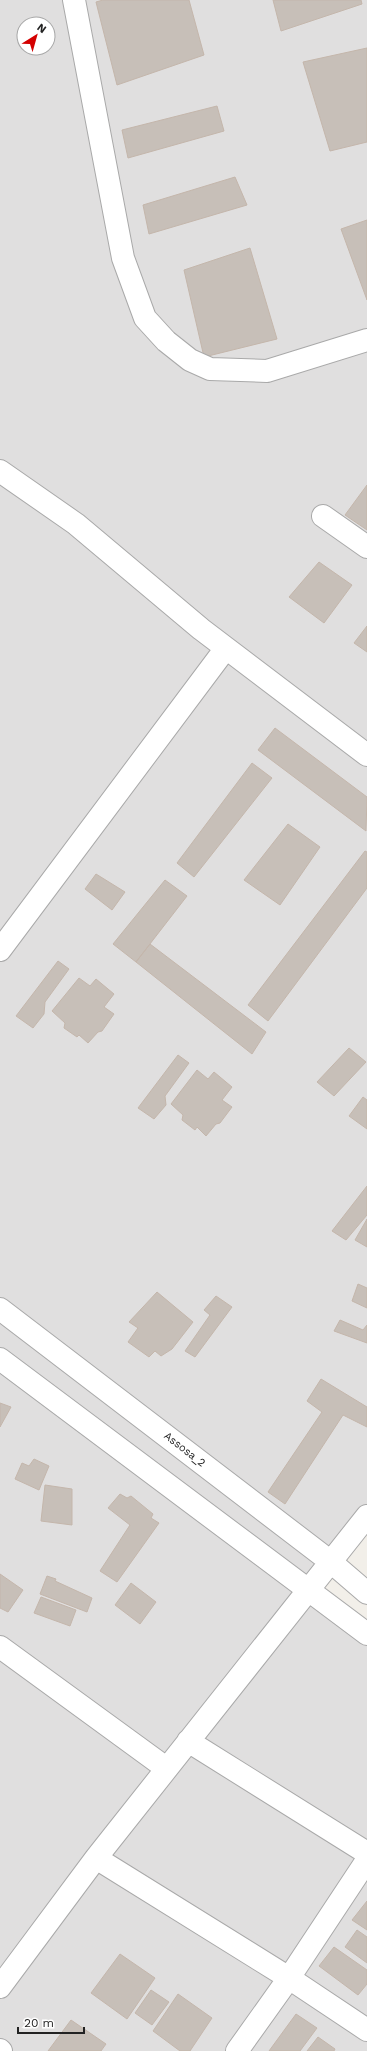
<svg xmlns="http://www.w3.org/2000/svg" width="367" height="2051" font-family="'Work Sans',sans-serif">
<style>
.residential{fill:#e0dfdf;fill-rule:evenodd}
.building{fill:#c7bfb8;stroke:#c4b6ab}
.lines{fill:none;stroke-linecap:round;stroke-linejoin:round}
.minor-casing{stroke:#a9a9a9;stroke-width:24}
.minor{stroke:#fff;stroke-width:22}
.labels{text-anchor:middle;stroke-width:4;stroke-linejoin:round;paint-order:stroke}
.street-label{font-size:11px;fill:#222;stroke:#fff}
</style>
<rect width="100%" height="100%" fill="#f2efe9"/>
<path class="residential" d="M0,0H367V1513L314,1583L367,1623V2051H0ZM24,24H48V48H24Z"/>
<path class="building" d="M103,0H189L204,55L117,85L96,2Z
M273,0H361L362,4L281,31Z
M367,48V142L330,151L303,62Z
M217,106L224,131L128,158L122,130Z
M235,177L247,205L149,234L143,205Z
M367,220V300L341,229Z
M250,248L277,339L204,357L184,270Z
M367,485V530L345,515Z
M319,562L352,585L324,623L289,597Z
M367,626V652L354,643Z
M275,728L367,797L366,831L258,750Z
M252,763L272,778L194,877L177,863Z
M288,824L320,847L280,905L244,880Z
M365,851L367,852V888L268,1021L248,1005Z
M96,874L125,892L112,910L85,889Z
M165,880L187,896L136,962L113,944Z
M150,944L266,1032L252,1054L136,962Z
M58,961L69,969L45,1002L44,1014L33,1028L16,1016Z
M79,978L90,986L96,979L114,994L104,1007L114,1014L102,1031L98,1032L88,1043L79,1035L77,1037L64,1028L65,1023L52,1011Z
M349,1048L366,1062L334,1096L317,1082Z
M178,1055L189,1063L165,1096L166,1105L154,1119L138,1108Z
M197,1070L208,1079L214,1072L232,1087L222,1100L232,1107L220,1123L216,1124L206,1136L197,1127L195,1130L182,1120L183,1115L171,1104Z
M363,1097L367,1100V1129L349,1116Z
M367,1186V1215L346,1240L332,1231Z
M367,1219V1247L355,1240Z
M358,1284L367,1288V1308L352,1301Z
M157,1292L193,1322L172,1349L161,1356L155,1351L149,1357L128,1342L138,1328L129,1322Z
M216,1296L232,1307L195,1357L185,1351L210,1315L204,1310Z
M340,1320L363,1330L367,1325V1343L334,1331Z
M321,1379L367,1407V1427L343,1415L285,1504L268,1492L322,1412L307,1401Z
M0,1403L11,1407L0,1427Z
M34,1459L49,1466L39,1490L15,1479L22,1463L29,1466Z
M45,1485L72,1489V1525L41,1521Z
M120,1494L127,1498L131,1496L153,1514L151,1518L159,1523L117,1582L100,1571L130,1525L108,1508Z
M0,1574L23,1590L8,1612L0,1608Z
M47,1576L56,1579L55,1581L92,1598L87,1612L40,1594Z
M131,1583L156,1602L140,1624L115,1605Z
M41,1597L76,1610L70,1626L34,1613Z
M367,1901V1930L352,1920Z
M357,1930L367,1937V1963L345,1947Z
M334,1947L367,1970V1984L358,1995L319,1966Z
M120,1954L155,1978L127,2019L91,1993Z
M151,1990L169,2002L152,2025L135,2013Z
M178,1994L212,2018L190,2051H180L153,2031Z
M296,2014L317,2028L300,2051H269Z
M71,2020L106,2044L101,2051H48Z
M318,2037L335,2049L334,2051H307Z"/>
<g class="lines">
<defs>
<path id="minor" d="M74,0L123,258L145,318L166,341L190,360L210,369L267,371L367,340
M0,471L76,524L201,629L367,755
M323,516L367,547
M0,950L226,648
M0,1309L331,1562L367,1593
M0,1359L367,1634
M0,1647L166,1768
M188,1741L367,1853
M96,1858L289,1978L367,2030
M0,1987L96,1858L367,1516
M0,2050L1,2051
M237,2051L289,1978L367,1860"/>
</defs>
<use href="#minor" class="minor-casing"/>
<use href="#minor" class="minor"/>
</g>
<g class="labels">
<g class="street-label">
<text transform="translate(185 1449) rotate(38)" y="4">Assosa_2</text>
</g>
</g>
<g transform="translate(36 36) rotate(37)"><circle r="19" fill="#ffffff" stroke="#a7a7a7"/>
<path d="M0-3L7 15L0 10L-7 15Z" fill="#d40000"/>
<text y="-6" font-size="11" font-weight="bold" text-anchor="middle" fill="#222222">N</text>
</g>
<path d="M18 2027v6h66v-6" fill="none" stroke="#222222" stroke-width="2"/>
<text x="24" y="2027" font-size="12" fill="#222222" stroke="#ffffff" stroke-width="3" paint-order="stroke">20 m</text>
</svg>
